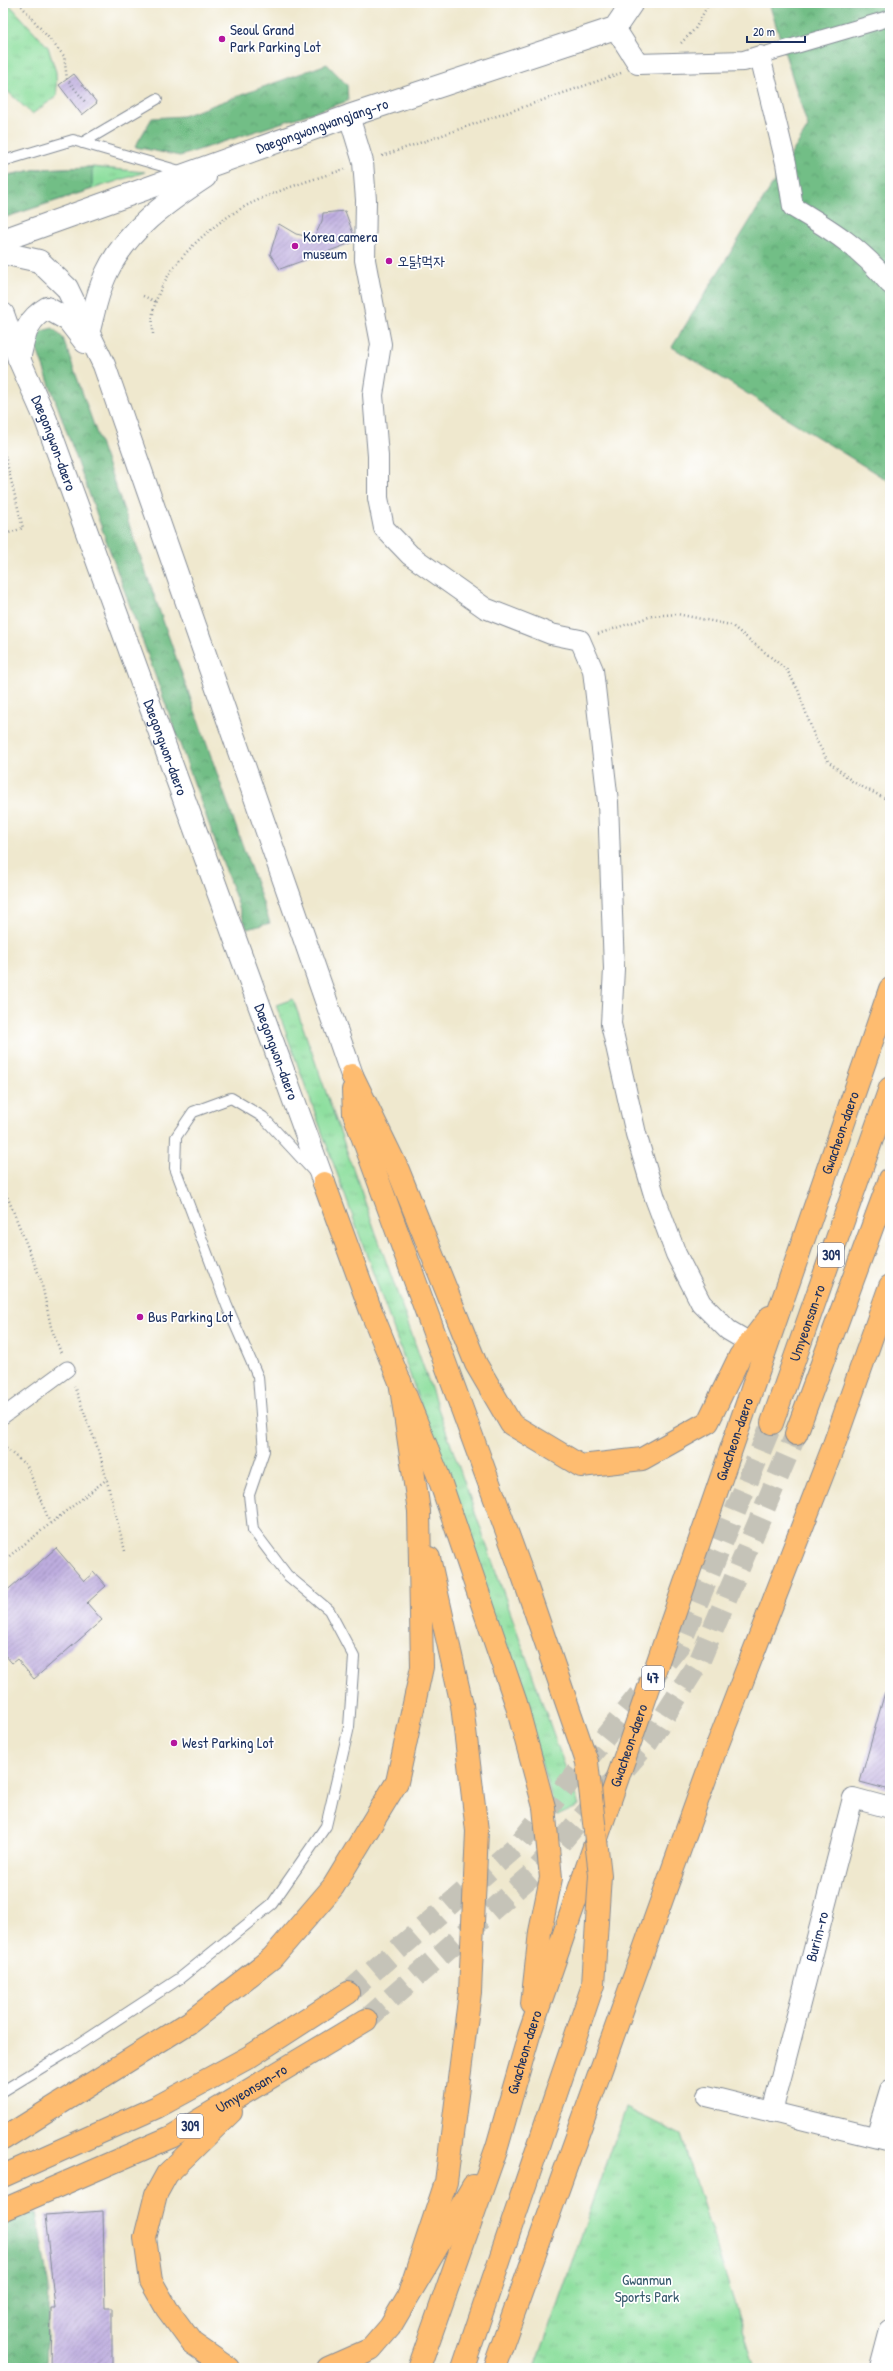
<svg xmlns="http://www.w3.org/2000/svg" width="893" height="2371" font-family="'Patrick Hand','Poor Story',sans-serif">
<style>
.grass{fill:url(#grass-tufts);stroke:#54877e}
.forest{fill:url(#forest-crowns);stroke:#467672}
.building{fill:url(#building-hatch)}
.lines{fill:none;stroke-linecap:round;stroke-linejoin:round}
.trunk-tunnel{stroke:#c5c3b8;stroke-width:22;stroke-dasharray:22 11;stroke-linecap:butt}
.service-casing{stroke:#858c96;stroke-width:12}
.pedestrian-casing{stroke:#858c96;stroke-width:17}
.minor-casing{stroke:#858c96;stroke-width:22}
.tertiary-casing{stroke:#858c96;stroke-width:24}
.trunk-casing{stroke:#858c96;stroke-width:24}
.path{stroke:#858c96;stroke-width:2.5;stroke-dasharray:1 3;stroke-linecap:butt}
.service{stroke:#fff;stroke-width:10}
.pedestrian{stroke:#fff;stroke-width:15}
.minor{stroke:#fff;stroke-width:20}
.tertiary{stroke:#fff;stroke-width:22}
.trunk{stroke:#febc70;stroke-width:22}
.trunk-bridge-casing{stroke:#858c96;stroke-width:24;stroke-linecap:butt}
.trunk-bridge{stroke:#febc70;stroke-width:22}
.poi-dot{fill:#b5179e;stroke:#fff;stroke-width:1.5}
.labels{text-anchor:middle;stroke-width:3.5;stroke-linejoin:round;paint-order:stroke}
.shield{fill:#fff;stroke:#5f6d8e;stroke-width:1}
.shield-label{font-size:14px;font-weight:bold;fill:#1b2f5e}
.poi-label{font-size:15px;fill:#1b2f5e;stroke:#fff;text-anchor:start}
.street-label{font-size:15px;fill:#1b2f5e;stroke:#fff}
.park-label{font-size:15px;fill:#385b6e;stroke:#fff}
</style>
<defs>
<pattern id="grass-tufts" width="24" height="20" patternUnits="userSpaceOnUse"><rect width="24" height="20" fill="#8edf9f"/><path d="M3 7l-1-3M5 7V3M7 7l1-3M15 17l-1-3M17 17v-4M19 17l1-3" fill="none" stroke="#7ac08b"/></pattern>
<pattern id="forest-crowns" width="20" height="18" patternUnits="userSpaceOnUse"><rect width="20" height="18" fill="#72be86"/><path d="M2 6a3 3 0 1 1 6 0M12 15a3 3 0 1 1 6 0" fill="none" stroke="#5d9b71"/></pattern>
<pattern id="building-hatch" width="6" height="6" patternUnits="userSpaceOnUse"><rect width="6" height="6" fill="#beaddf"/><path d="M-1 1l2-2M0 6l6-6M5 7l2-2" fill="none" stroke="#9a8db8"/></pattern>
</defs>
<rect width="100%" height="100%" fill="#fff"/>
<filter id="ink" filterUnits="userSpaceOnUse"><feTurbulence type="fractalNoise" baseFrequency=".025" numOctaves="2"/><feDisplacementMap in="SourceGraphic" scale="8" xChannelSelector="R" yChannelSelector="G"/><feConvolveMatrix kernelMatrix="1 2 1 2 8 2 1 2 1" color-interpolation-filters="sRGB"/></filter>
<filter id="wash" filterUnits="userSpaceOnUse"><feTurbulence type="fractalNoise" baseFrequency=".012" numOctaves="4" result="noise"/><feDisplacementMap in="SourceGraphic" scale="16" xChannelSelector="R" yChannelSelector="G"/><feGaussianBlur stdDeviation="0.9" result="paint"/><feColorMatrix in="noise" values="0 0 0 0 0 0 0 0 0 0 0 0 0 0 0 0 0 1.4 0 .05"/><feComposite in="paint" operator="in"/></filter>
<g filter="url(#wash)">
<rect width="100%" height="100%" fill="#efe8ce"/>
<path class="grass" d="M3,3H8L48,47L56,72L57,96L32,114L3,87Z
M92,167L145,172L3,218V176L38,169Z
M293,999L579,1806L557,1816L538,1752L418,1397L276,1005Z
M626,2108L681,2135L755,2368H535Z"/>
<path class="forest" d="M769,3H890V482L672,347L808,127Z
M327,64L347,85L348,101L180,156L135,147L152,118L183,116Z
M92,167V189L3,218V176L38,169Z
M53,328L63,338L270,923L247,929L35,344L41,331Z
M36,2212L49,2287L46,2368H3V2220L15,2214Z"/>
<g id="blocks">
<path class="building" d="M74,74L97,103L82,115L59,85Z
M345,211L354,236V242L280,269L270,254L279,224L296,234L314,238L322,221L323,213Z
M56,1548L84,1581L94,1572L106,1586L87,1603L102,1620L34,1679L17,1659L12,1663L3,1653V1594Z
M885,1692L890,1693V1790L860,1782Z
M103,2211L105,2308H112V2368H50L51,2308H55L45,2215Z"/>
</g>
</g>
<g filter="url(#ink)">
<use href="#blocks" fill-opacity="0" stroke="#858c96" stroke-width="1"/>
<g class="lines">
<path class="trunk-tunnel" d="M348,1993L519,1844L680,1644L772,1423
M366,2020L532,1875L648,1742L700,1660L796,1434"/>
<defs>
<path id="service" d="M82,143L157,99
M3,161L73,140L183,172
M3,2091L69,2051L179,1979L272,1904L326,1826L349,1727L354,1657L329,1610L287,1575L253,1530L249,1495L264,1451L258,1377L227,1306L175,1168L176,1137L193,1112L231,1098L263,1117L313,1171"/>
<path id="pedestrian" d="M760,56L890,18
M3,1416L67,1369"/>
<g id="minor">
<path d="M615,28L638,64L744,61L760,56L786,163L793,207C832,230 862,249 890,284"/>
<path d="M349,116L363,162L366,200L365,260L381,344L373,395L378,456V498L384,528L410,555L485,608L551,634L580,640L593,670L608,802L614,969L611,1024L636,1134L655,1198L676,1254L701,1303L728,1330L750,1343"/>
<path d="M707,2096L890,2141"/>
<path id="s1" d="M772,2112L853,1798L890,1808"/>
<path d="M876,2137L890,2090"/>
<path d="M880,2368L890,2330"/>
</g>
<g id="tertiary">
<path id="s2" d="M3,240L349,116L615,28L632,3"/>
<path d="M3,253L39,261L67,288L104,365L352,1075"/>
<path id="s3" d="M3,314L19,359L46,420L324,1183"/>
<path d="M89,330C94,311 98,290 107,272C127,230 167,202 205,177"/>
<path d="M19,359C25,335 25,321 47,308L68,320L85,342"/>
</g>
<g id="trunk">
<path d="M352,1075L398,1170L476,1364L511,1424L581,1466L642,1459L708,1422L740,1356L770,1317"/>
<path d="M353,1090L354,1114L522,1573"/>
<path d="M324,1183L371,1311L438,1475L516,1703L544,1807L551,1878L540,1932L532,2004"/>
<path id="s4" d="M772,1423L890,1088"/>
<path d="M796,1434L890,1179"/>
<path d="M3,2139L190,2022L272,1958L333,1887L397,1782L422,1667L419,1511L400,1381"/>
<path d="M3,2176L157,2107L249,2057L348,1993"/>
<path id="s5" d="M3,2210L171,2137L366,2020"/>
<path d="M410,2291L446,2182L470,1992L477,1831L462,1705L429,1558"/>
<path d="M228,2368L192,2343L167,2309L151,2281L145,2238L156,2194L167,2174L231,2112"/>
<path d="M328,2368L371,2349L390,2327L473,2186"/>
<path id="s6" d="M419,2368L497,2147L529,2035L890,989"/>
<path d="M494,2368L714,1754L832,1450L890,1286"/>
</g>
</defs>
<use href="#service" class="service-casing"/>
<use href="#pedestrian" class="pedestrian-casing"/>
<use href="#minor" class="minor-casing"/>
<use href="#tertiary" class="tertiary-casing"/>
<use href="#trunk" class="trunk-casing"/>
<path class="path" d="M19,3L64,56L67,79L86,103
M681,43L695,29L709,3
M382,156L621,73
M143,296L157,302
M153,334C153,328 152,320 153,313C160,268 214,220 254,202C283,188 315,179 345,169
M3,448L23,528L3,535
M598,634L652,616L677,614L731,625L787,670L798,690L815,738L828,761L853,782L890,801
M3,1186L41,1280L51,1327L61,1353
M74,1386L100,1454L125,1551
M3,1446L27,1466L50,1523
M3,1561L107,1479"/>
<use href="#service" class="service"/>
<use href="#pedestrian" class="pedestrian"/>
<use href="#minor" class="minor"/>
<use href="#tertiary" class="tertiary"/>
<use href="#trunk" class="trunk"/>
<defs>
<path id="trunk-bridge" d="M463,2368L593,1985L600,1875L587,1762L522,1573"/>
</defs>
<use href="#trunk-bridge" class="trunk-bridge-casing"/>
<use href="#trunk-bridge" class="trunk-bridge"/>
</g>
</g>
<g class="poi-dot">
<circle cx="222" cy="39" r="4"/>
<circle cx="295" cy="246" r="4"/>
<circle cx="389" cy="261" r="4"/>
<circle cx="140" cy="1317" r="4"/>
<circle cx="174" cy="1743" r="4"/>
</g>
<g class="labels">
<g class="shield">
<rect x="818" y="1243" width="26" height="24" rx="3"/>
<rect x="642" y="1666" width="22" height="24" rx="3"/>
<rect x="177" y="2114" width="26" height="24" rx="3"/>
</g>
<g class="shield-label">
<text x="831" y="1260">309</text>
<text x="653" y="1683">47</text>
<text x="190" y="2131">309</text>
</g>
<g class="poi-label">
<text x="230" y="35">Seoul Grand<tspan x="230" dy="17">Park Parking Lot</tspan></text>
<text x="303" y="242">Korea camera<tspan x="303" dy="17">museum</tspan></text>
<text x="397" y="266">오닭먹자</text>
<text x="148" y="1322">Bus Parking Lot</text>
<text x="182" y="1748">West Parking Lot</text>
</g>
<g class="street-label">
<text dy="5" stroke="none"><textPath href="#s2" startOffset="339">Daegongwongwangjang-ro</textPath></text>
<text dy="5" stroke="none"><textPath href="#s3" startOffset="139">Daegongwon-daero</textPath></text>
<text dy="5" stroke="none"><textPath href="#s3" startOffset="463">Daegongwon-daero</textPath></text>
<text dy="5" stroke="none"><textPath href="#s3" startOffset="787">Daegongwon-daero</textPath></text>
<text dy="5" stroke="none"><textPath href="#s6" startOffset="1305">Gwacheon-daero</textPath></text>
<text dy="5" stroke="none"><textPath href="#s4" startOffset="106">Umyeonsan-ro</textPath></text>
<text dy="5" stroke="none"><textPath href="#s6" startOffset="981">Gwacheon-daero</textPath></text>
<text dy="5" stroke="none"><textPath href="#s6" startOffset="657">Gwacheon-daero</textPath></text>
<text dy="5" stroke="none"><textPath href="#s1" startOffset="181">Burim-ro</textPath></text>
<text dy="5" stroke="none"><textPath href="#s6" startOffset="333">Gwacheon-daero</textPath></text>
<text dy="5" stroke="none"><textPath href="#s5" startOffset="277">Umyeonsan-ro</textPath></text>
</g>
<g class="park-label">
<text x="647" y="2285">Gwanmun<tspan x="647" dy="17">Sports Park</tspan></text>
</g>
</g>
<rect width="893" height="2371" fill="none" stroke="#fff" stroke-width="16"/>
<path d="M747 36v6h58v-6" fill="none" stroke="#1b2f5e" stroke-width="2"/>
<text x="753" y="36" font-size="12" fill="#1b2f5e" stroke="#ffffff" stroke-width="3" paint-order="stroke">20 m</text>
</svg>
